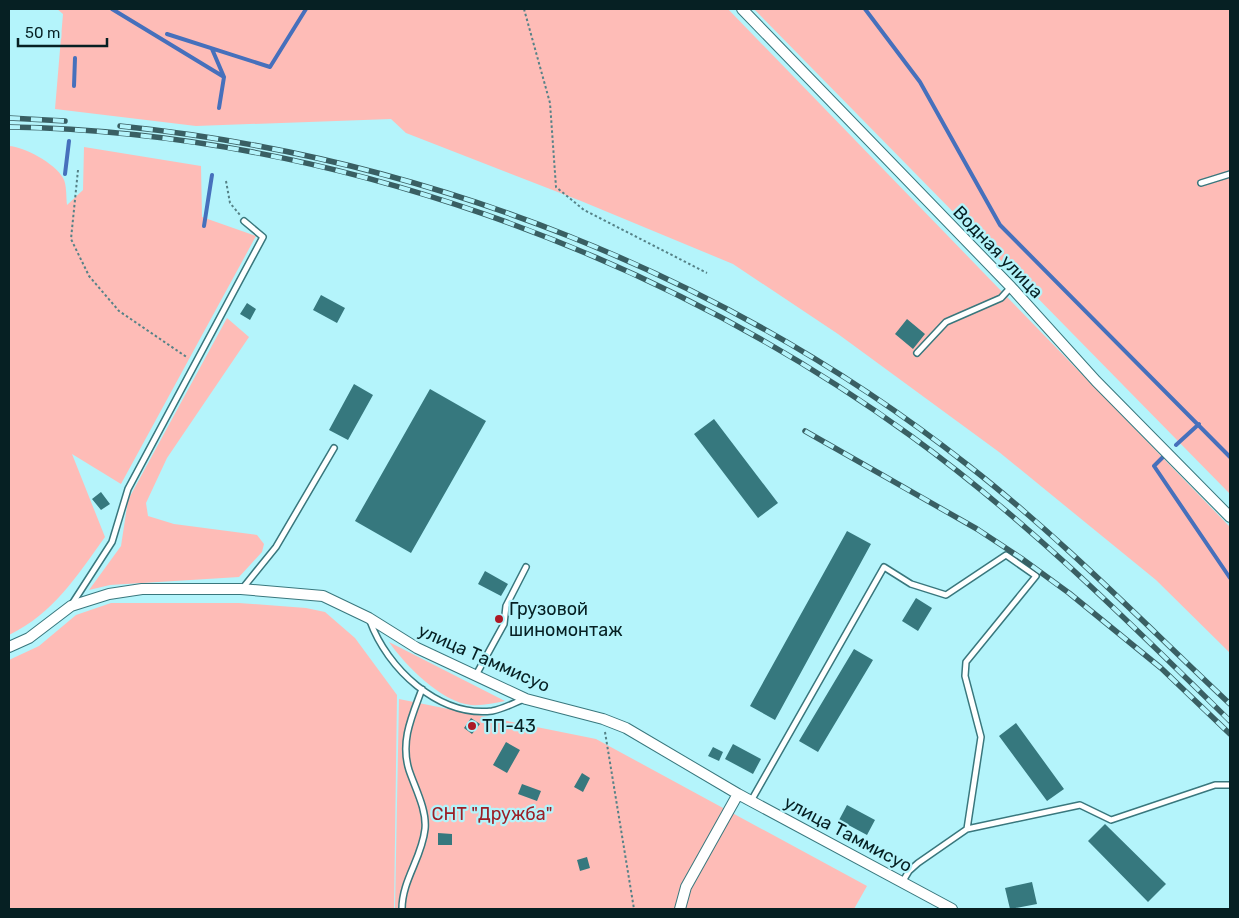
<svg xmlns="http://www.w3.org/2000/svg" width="1239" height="918" font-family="Rubik,sans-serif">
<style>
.green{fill:#febcb7}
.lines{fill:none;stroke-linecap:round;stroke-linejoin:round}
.stream{stroke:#4670bc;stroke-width:4}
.building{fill:#36787e}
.service-casing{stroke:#39777d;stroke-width:8}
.minor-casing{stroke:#39777d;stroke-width:12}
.path{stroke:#568287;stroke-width:2;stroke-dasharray:2.5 2.5;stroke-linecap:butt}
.service{stroke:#fff;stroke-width:5}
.minor{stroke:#fff;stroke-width:10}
.rail-casing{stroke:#395f63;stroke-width:5.5}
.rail{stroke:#b4f4fb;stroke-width:4;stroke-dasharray:11;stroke-linecap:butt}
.poi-dot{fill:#ad1925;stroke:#b4f4fb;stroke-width:2}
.labels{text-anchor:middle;stroke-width:4.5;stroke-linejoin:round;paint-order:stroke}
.street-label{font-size:18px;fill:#062023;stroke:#b4f4fb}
.poi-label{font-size:18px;fill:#062023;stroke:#b4f4fb;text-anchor:start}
.park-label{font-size:18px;fill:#9b1f26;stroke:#b4f4fb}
</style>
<rect width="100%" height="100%" fill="#b4f4fb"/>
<path class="green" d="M57,9H728L1230,527V653L1156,580L999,452L838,334L733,264L581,201L406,133L391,119L196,126L55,109L63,14Z
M754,9H1230V494Z
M9,146C24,147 55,163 63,178C67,184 66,198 67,205L83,190L84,147L201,166L202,217L256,236L121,484L72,454L105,537C77,576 53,614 9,635Z
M227,318L249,337L167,458L146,503L148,516L174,524L257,535L264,544L262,552L239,577L110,585L89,590L121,546L128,500Z
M111,603H239L306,608L325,612L355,638L397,695L394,909H9V660L39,646L76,615Z
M389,642L505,701C494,703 482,706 471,705C441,702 405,665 389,642Z
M399,699L596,739L867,886L854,909H395Z"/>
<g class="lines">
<path class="stream" d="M112,9L224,77L219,108
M865,9L920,82L1000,225L1230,457
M167,34L270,67L306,9
M212,49L224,77
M74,86L75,58
M65,174L69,141
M204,226L212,175
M1176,445L1199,424
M1163,457L1154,466L1230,578"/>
</g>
<path class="building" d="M321,295L345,308L337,323L313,310Z
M247,303L256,309L250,320L240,314Z
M907,319L925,334L913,349L895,334Z
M354,384L373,395L348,440L329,430Z
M430,389L486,421L411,553L355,521Z
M714,419L778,503L758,518L694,434Z
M101,492L110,504L101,510L92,499Z
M847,531L871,544L775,720L750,706Z
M485,571L508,584L501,596L478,584Z
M916,598L932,608L918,631L902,621Z
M854,649L873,660L818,752L799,741Z
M471,718L480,724L472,734L464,728Z
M1016,723L1064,789L1047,801L999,736Z
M506,742L520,750L507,773L493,765Z
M733,744L761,759L753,774L725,759Z
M713,747L723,752L719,761L708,756Z
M582,773L590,778L583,792L574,787Z
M522,784L541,791L537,801L518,794Z
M847,805L875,820L867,835L839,820Z
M1105,824L1166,884L1148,902L1088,841Z
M438,833L452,834V845H438Z
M587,857L590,868L580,871L577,860Z
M1032,882L1037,904L1010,909L1005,888Z"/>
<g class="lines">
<defs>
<path id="service" d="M1201,183L1230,174
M917,353L946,322L1001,298L1011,287
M242,589L276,547L334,448
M72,604L112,542L128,489L263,237L244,221
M370,621C387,668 438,717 492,711C503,709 514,703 524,699
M476,675L504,624L506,606L526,567
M751,801L884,567L911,584L946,595L1006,555L1036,576L966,662L965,676L981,737L967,829
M903,881L909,871L918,863L967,829L1080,805L1111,820L1215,785H1230
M402,909C402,880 422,858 425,829C427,810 415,788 409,770C400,741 412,716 422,689"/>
<path id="minor" d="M742,9L1011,287L1096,381L1230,517
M9,647L29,638L71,606L109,594L142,589H241L323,596L369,618L417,648L526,699L603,719L626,728L738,794L952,909
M680,909L686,887L738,794"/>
</defs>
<use href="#service" class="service-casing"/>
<use href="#minor" class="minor-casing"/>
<path class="path" d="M524,9L550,103L556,187L584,210L707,273
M78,170L71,239L89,276L119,311L188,358
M226,181L230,203L240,215
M605,732L634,909"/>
<use href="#service" class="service"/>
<use href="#minor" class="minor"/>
<defs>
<path id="rail" d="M9,118L65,121
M120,126C426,157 727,275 969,466C1061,538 1144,623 1230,704
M9,127C326,132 655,250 911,436C1027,520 1128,621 1230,721
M805,431L977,529L1021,558L1069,593L1161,668L1230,734"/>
</defs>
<use href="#rail" class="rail-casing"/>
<use href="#rail" class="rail"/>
</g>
<g class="poi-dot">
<circle cx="499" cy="619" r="5"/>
<circle cx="472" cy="726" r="5"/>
</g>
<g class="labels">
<g class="street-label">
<text transform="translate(998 252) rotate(46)" y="6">Водная улица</text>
<text transform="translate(484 658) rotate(24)" y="6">улица Таммисуо</text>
<text transform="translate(848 834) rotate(28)" y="6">улица Таммисуо</text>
</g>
<g class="poi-label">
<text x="509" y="615">Грузовой<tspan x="509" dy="21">шиномонтаж</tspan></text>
<text x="482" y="732">ТП-43</text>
</g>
<g class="park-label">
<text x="492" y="820">СНТ "Дружба"</text>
</g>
</g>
<rect width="1239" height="918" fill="none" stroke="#062023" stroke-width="20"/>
<path d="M18 38v8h89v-8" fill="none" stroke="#062023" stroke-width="2.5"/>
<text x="25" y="38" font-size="15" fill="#062023" stroke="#b4f4fb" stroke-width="4" paint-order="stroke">50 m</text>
</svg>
